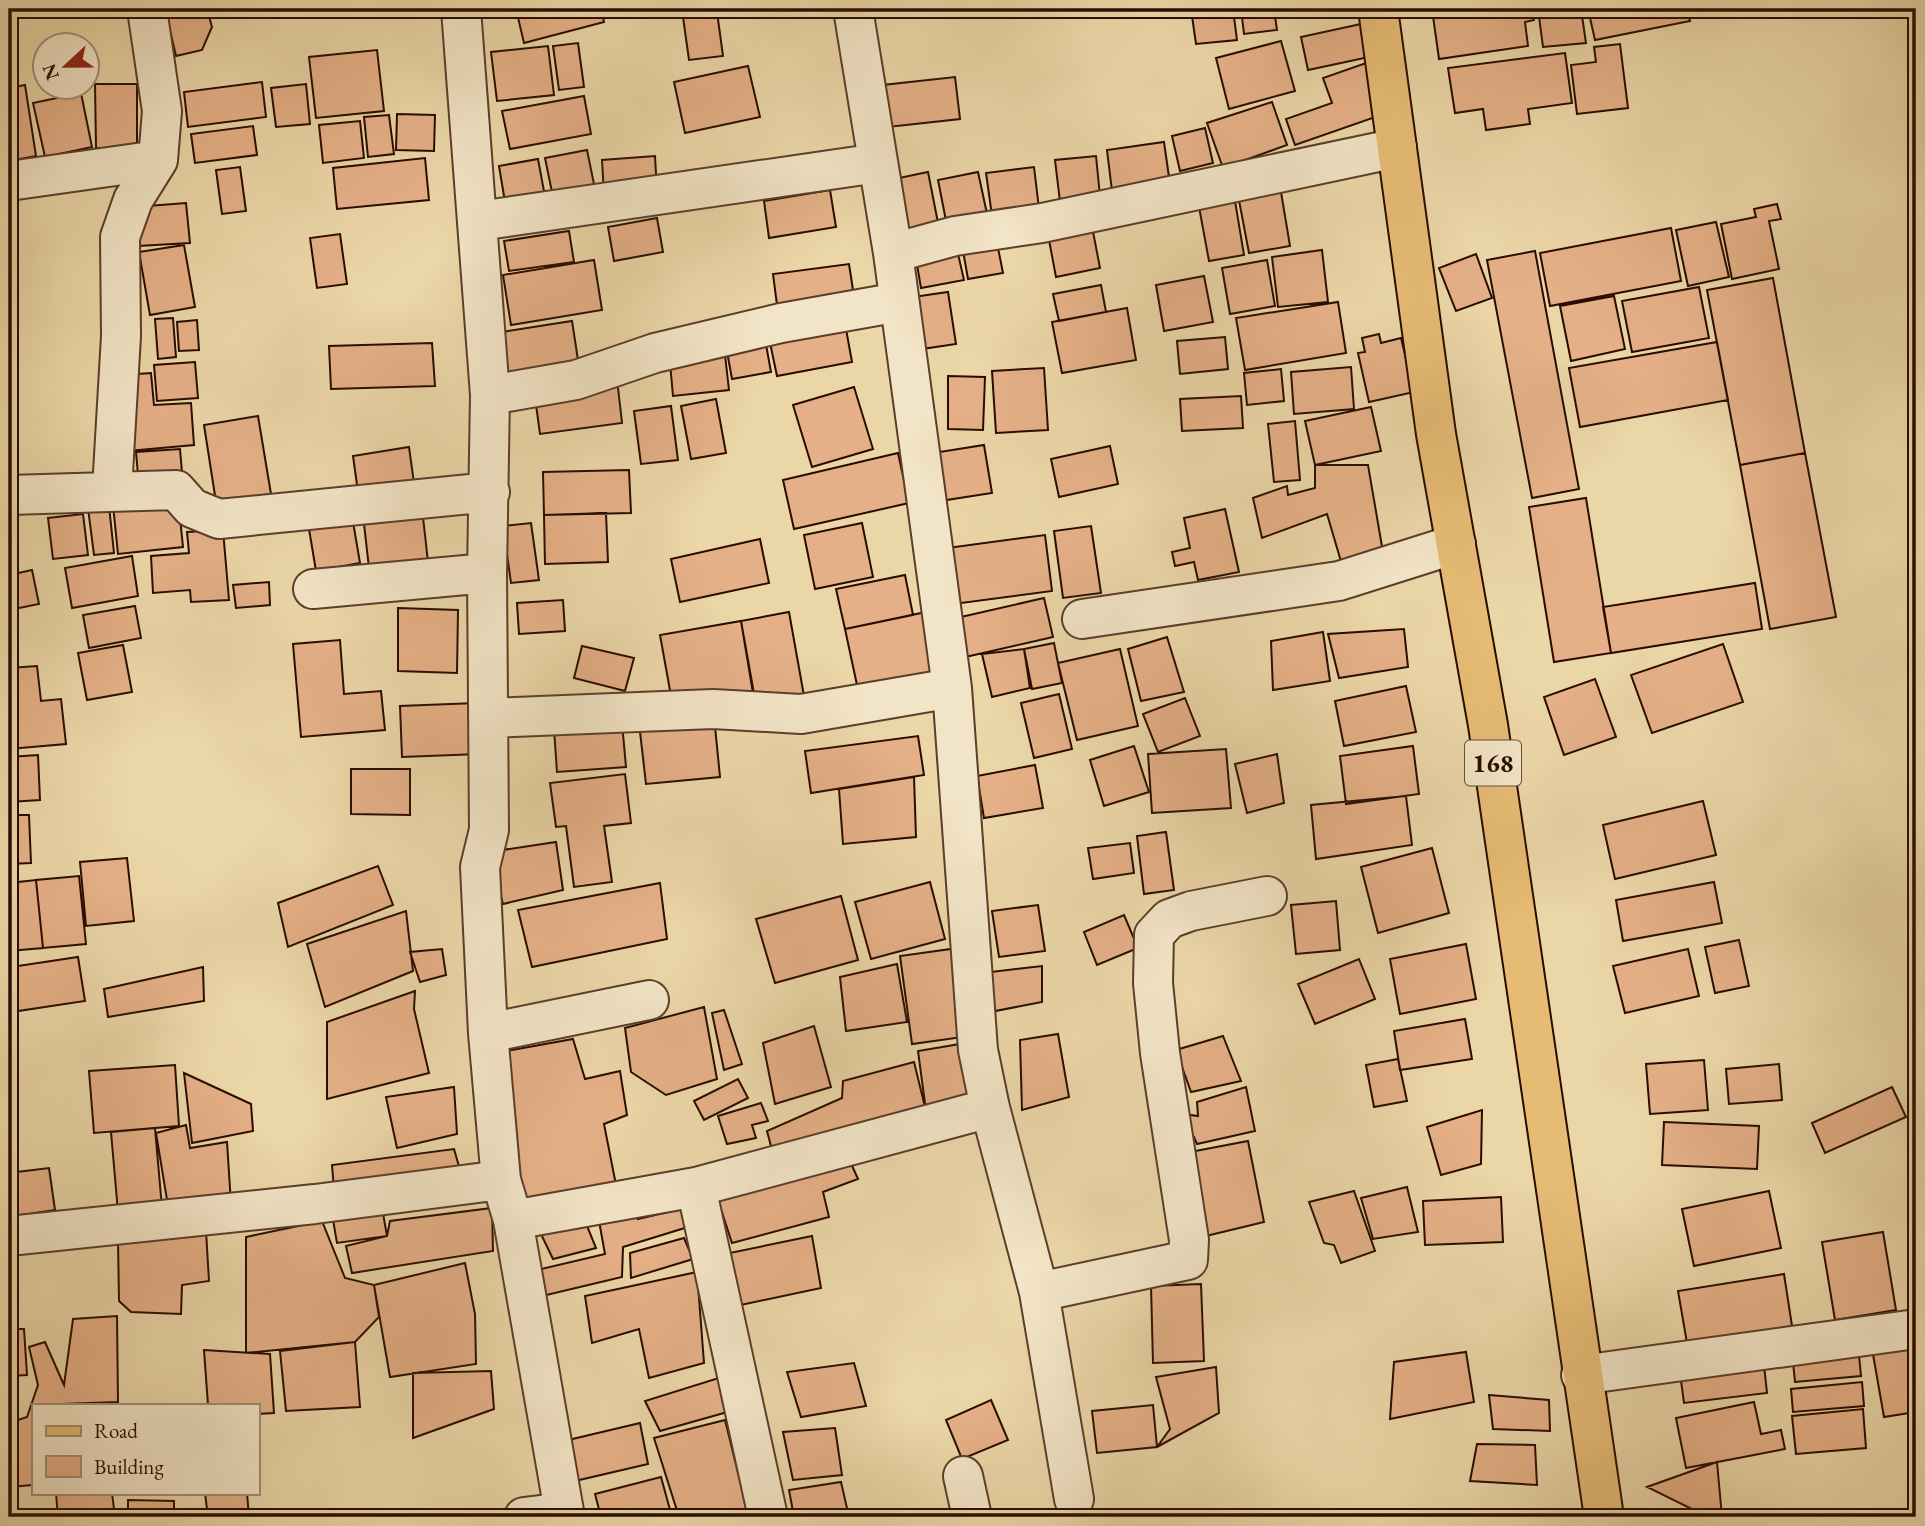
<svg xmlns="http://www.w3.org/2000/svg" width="1925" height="1526" font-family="'EB Garamond',serif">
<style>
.building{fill:#e5b087;stroke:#290c00;stroke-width:2}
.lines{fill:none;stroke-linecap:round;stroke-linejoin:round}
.minor-casing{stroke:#5a3e2a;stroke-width:42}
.major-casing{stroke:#290c00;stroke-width:42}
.minor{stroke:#f2e4c6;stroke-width:38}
.major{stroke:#e6bb74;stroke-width:38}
.labels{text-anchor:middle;stroke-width:5;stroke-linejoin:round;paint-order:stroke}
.shield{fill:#f2e4c6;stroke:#654d3b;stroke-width:2}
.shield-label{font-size:26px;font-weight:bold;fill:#290c00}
</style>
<rect width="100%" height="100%" fill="#ebd6a7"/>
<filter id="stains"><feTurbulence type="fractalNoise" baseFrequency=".00286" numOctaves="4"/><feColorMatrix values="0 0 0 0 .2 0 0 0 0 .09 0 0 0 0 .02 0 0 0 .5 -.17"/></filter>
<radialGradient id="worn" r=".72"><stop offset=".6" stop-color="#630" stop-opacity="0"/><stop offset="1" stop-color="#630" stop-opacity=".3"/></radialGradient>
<path class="building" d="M9,9H66L11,18Z
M165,9H207L212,27L202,50L176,56Z
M516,9H601L604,22L524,43Z
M1191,9H1233L1237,40L1196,44Z
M1241,9H1274L1277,30L1244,34Z
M1432,9H1533L1534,20L1525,22L1528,46L1439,59Z
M1538,9H1581L1586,43L1543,47Z
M1588,9H1687L1690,21L1595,40Z
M717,12L723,56L689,60L683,17Z
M1361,24L1369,57L1308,70L1301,37Z
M1281,41L1295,91L1229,109L1216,58Z
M578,43L584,87L559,90L553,46Z
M1620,44L1628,108L1577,114L1571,65L1596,62L1594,47Z
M548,46L554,95L497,101L491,52Z
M377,50L384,111L316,118L309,57Z
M1565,53L1572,103L1528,109L1530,124L1486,130L1483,109L1455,113L1448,68Z
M1369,62L1387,113L1295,145L1286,119L1332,103L1323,78Z
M748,66L760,117L685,133L674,82Z
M955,77L960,119L888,127L883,85Z
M262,82L266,117L188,127L184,92Z
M95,84H137V148H96Z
M306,84L310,124L276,127L271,88Z
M25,85L36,156L9,161V88Z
M81,93L92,147L45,157L33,103Z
M584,96L591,134L510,149L502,111Z
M1272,102L1287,145L1223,168L1207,123Z
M397,114L435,115L434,151L396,150Z
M389,115L394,154L368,157L364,117Z
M360,121L364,158L323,163L319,125Z
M253,126L257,155L195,163L191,134Z
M1205,128L1213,163L1180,171L1172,136Z
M1164,142L1171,191L1113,199L1107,150Z
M587,150L595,189L553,197L545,158Z
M655,156L657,192L604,195L602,160Z
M1096,156L1101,206L1061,210L1055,160Z
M425,158L429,200L337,209L333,168Z
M538,159L546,202L506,208L499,166Z
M240,167L246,211L222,214L216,170Z
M1034,167L1040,217L993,223L986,173Z
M928,172L940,233L910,239L899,178Z
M978,172L989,223L948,231L938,180Z
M1280,186L1290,246L1249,253L1238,195Z
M1233,189L1244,255L1209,261L1197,196Z
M830,190L836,227L769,238L764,201Z
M186,203L190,243L138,246L135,207Z
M1777,204L1781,219L1769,221L1779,269L1732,279L1721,224L1756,217L1754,209Z
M1090,216L1100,268L1056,277L1046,224Z
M657,218L663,252L614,261L608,227Z
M1716,222L1729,277L1688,286L1676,230Z
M1671,228L1681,281L1550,306L1540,253Z
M569,231L574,262L509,271L504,241Z
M340,234L347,284L317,288L310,238Z
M996,238L1003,273L968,279L962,245Z
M184,245L195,307L150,315L139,252Z
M956,245L964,280L921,288L915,253Z
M1322,250L1328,302L1278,307L1272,257Z
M1535,251L1579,489L1532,498L1487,260Z
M1476,254L1492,298L1456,311L1439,268Z
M594,260L602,310L511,325L503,275Z
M1267,260L1275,306L1230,314L1222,268Z
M849,264L855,303L778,313L773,274Z
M1204,276L1213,322L1164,331L1156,285Z
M1773,278L1805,453L1740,465L1707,290Z
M1101,285L1106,312L1059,321L1053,294Z
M1699,287L1709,338L1632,352L1622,301Z
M948,292L956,344L922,349L913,297Z
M1614,296L1625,349L1571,361L1560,306Z
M1338,302L1346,353L1245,370L1236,318Z
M1127,308L1136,360L1062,373L1052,322Z
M173,318L176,357L158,359L155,319Z
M844,318L852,362L777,376L768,333Z
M197,320L199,350L179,351L177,322Z
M572,321L580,373L503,385L495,333Z
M1379,334L1381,343L1401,338L1414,392L1369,402L1358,353L1365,352L1362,338Z
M1225,337L1228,369L1180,374L1177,341Z
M765,339L771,372L732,379L726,346Z
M1717,342L1728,400L1580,427L1569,368Z
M432,343L435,386L331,389L329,346Z
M724,346L729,390L673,396L669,352Z
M195,362L198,398L157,401L154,365Z
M1351,367L1354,409L1294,414L1291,372Z
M1044,368L1048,430L996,433L992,371Z
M1281,369L1284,401L1247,405L1244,373Z
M151,373L154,405L191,403L194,445L128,451L122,375Z
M948,376L985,377L983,430L948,429Z
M617,379L622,423L540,434L534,390Z
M854,387L873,449L812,467L793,405Z
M1241,396L1243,428L1182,431L1180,399Z
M716,399L726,453L691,459L681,406Z
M671,406L678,460L641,464L634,411Z
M1371,407L1381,451L1315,465L1305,421Z
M258,416L271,494L216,502L204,425Z
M1295,421L1300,480L1274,482L1268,424Z
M984,445L992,493L940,501L933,453Z
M1110,446L1118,484L1059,497L1051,459Z
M409,447L414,483L358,492L353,456Z
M180,449L183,484L139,487L136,452Z
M898,453L909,503L794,529L783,480Z
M1805,453L1836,617L1770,629L1740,465Z
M1315,465H1368L1385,564L1345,575L1327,514L1262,538L1253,498L1287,486L1288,495L1315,488Z
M629,470L631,513L544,515L543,472Z
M178,498L183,547L118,554L113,505Z
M1586,498L1611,653L1554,662L1529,507Z
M109,506L114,553L94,555L88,508Z
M422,508L428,562L369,568L363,515Z
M1225,509L1239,572L1198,580L1194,562L1175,566L1172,552L1190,548L1184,518Z
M351,510L360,563L316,571L307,517Z
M606,513L608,562L545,564L544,515Z
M83,514L88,555L53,559L48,518Z
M531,523L539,580L511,583L503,526Z
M862,523L873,577L815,589L804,535Z
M1091,526L1101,593L1063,598L1054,531Z
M223,530L229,600L191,602L190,590L153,593L151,556L189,553L187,532Z
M1045,535L1052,591L954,604L947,548Z
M760,539L769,583L680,602L671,559Z
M132,556L138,596L72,608L65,568Z
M32,570L39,604L9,610V575Z
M905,575L913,615L845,629L836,589Z
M269,582L270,605L236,608L233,585Z
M1755,583L1762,629L1611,653L1603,607Z
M1044,598L1053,637L961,658L952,619Z
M563,600L565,631L519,634L517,603Z
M135,606L141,638L89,648L83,615Z
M398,608L458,610L457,673L398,671Z
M789,612L804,696L756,705L741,621Z
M926,612L941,682L860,699L845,629Z
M741,621L753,693L673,707L660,635Z
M1404,629L1408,667L1339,678L1328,634Z
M1323,632L1330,681L1273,690L1271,641Z
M1167,637L1184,692L1141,701L1128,649Z
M340,640L344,694L381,691L385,730L301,737L293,644Z
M1054,643L1062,683L1032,689L1024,649Z
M1723,644L1743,702L1652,733L1631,675Z
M123,645L132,692L87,700L78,653Z
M582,646L634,658L625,691L574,678Z
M1024,649L1030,688L992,697L982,654Z
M1120,649L1138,726L1077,740L1058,663Z
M37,666L41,701L61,699L66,744L9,749V668Z
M1595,679L1616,737L1564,755L1544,697Z
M1406,686L1416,732L1344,746L1335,701Z
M1059,694L1072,749L1034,758L1021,703Z
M1185,698L1200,736L1158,752L1143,714Z
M476,703L479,754L402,757L400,706Z
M714,716L720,777L646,784L639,723Z
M622,723L626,767L557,772L554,729Z
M918,736L924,775L811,793L805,751Z
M1134,746L1149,792L1104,806L1090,760Z
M1413,746L1419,794L1346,804L1340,756Z
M1226,749L1231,808L1152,813L1148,754Z
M1277,754L1284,803L1247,813L1235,764Z
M38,755L40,800L9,802V757Z
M1035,765L1043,808L984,818L977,776Z
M351,769H410V815L351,814Z
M625,774L631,823L604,826L612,882L574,887L566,826L556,827L550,783Z
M914,777L916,837L843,844L839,789Z
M1406,796L1412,845L1316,859L1311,805Z
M1703,801L1716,855L1615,879L1603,825Z
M9,815H29L31,863L9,864Z
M1166,832L1174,890L1144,894L1137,836Z
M556,842L563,890L503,904L489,852Z
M1130,843L1134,873L1093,879L1088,848Z
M1432,848L1449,913L1378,933L1361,867Z
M127,858L134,921L86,926L80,862Z
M378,866L393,905L288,947L278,903Z
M79,876L86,944L43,948L36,880Z
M36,880L43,948L9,951V883Z
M930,882L945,939L871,959L855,902Z
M1714,882L1722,923L1623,941L1616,900Z
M660,883L667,939L532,967L518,910Z
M841,896L858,960L775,983L756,919Z
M1336,901L1340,950L1296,954L1291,905Z
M1038,905L1045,951L999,957L992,911Z
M406,911L413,971L325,1007L307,944Z
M1124,915L1138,948L1097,965L1084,932Z
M1739,940L1749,986L1715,993L1705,947Z
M1466,944L1476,999L1400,1014L1390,959Z
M442,949L446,975L420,982L410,952Z
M951,949L963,1037L912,1044L900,956Z
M1688,949L1699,996L1625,1013L1613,966Z
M78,957L85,1001L18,1011L11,967Z
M1359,959L1375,999L1315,1024L1298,984Z
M897,964L907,1022L846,1031L840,977Z
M1042,966V1002L985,1013L974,974Z
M203,967L204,1001L108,1017L104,989Z
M415,991L414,1009L429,1073L327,1099V1022Z
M704,1007L717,1079L666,1095L631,1072L625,1028Z
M724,1010L742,1064L724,1070L712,1013Z
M1465,1019L1472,1059L1400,1070L1394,1031Z
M814,1026L831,1087L775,1104L763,1043Z
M1058,1034L1069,1097L1022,1110L1020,1040Z
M1223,1036L1241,1081L1191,1092L1176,1050Z
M573,1039L585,1079L620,1071L627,1115L604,1124L616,1185L513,1211L507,1051Z
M966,1043L971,1104L926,1111L918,1051Z
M1398,1059L1407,1101L1374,1107L1366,1065Z
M1704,1060L1708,1110L1650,1114L1646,1064Z
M914,1062L926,1111L776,1165L767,1131L842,1098L843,1081Z
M1779,1064L1782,1100L1729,1104L1726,1069Z
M175,1065L179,1126L94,1133L89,1071Z
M184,1073L251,1104L253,1131L192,1143Z
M738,1079L748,1098L704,1120L694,1101Z
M454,1087L457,1134L397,1148L386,1097Z
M1246,1087L1255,1131L1197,1144L1194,1137L1180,1139L1183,1114L1198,1116L1197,1102Z
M1892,1087L1906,1117L1825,1153L1812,1123Z
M761,1103L768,1121L752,1125L756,1138L727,1144L718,1116Z
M1482,1110L1481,1164L1441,1175L1427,1127Z
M1664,1122L1759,1126L1757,1169L1662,1165Z
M186,1125L190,1148L227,1142L231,1204L169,1212L156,1133Z
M155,1128L162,1208L118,1212L111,1132Z
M1248,1141L1264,1222L1206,1236L1190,1152Z
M454,1149L462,1177L334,1190L332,1165Z
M849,1159L858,1179L823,1192L829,1217L732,1243L715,1191Z
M49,1168L55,1210L9,1217V1173Z
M1407,1187L1418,1232L1373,1239L1361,1198Z
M1354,1191L1375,1251L1341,1263L1334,1245L1324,1243L1309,1202Z
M1769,1191L1781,1248L1694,1266L1682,1209Z
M380,1196L387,1236L337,1243L330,1202Z
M1501,1197L1503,1242L1425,1245L1423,1201Z
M636,1207L638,1219L685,1208L688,1227L623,1247L622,1277L538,1297L537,1270L605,1254L599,1221Z
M492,1208L493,1251L352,1273L346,1246L387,1236L390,1221Z
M583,1216L596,1248L553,1259L538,1228Z
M322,1221L345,1278L374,1285L379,1317L355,1342L246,1353V1237Z
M206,1231L209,1281L182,1285L181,1314L131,1312L119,1301L118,1240Z
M1883,1232L1896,1310L1835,1320L1822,1242Z
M812,1236L821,1288L736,1306L725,1254Z
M684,1238L693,1259L631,1278L630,1253Z
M465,1263L475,1314L476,1364L390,1377L374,1285Z
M697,1272L704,1363L649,1378L639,1329L592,1343L585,1296Z
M1784,1274L1792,1326L1687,1343L1678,1291Z
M1201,1284L1204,1361L1153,1363L1151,1286Z
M117,1316L118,1402L33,1405V1485L9,1487V1423L27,1417L38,1385L29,1347L45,1342L64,1385L73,1319Z
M9,1329H24L27,1375L9,1376Z
M1916,1335V1412L1884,1417L1871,1343Z
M355,1342L360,1407L286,1411L280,1351Z
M1858,1345L1861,1376L1795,1382L1792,1352Z
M204,1350L270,1354L274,1413L257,1414V1405H208Z
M1466,1352L1474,1402L1390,1419L1394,1362Z
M1763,1356L1767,1393L1684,1403L1679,1366Z
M854,1363L866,1406L801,1417L787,1372Z
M1216,1367L1219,1413L1157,1447L1170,1429L1156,1377Z
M491,1371L494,1409L413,1438V1373Z
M725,1376L731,1411L660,1431L645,1401Z
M1862,1382L1864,1406L1793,1412L1791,1389Z
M1489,1395L1549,1400L1550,1431L1493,1429Z
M991,1400L1008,1440L962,1459L946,1420Z
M1754,1402L1761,1434L1781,1430L1785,1449L1686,1468L1676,1418Z
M1153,1405L1157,1447L1097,1453L1092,1411Z
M1863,1409L1866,1448L1796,1454L1792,1416Z
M725,1420L749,1517H679L654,1438Z
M640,1423L648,1464L575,1481L564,1441Z
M835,1428L842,1475L793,1480L783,1432Z
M1477,1444L1535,1445L1537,1485L1470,1481Z
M1717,1462L1722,1517H1708L1647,1487Z
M661,1477L672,1517H601L595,1494Z
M841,1482L849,1517H794L789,1490Z
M56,1493H112L115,1517H58Z
M205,1493H247L249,1517H208Z
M128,1500L174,1501V1517H128Z"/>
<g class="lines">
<defs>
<path id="minor" d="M461,9L490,395L487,573L489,830L480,867L488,1033L501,1180L513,1220L565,1517
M853,9L893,253L952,688L978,1050L990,1108L1039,1292L1188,1260L1189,1240L1160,1053L1153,983L1154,935L1169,919L1191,911L1267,896
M9,181L158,160
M479,221L878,163
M893,253L955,236L1042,223L1397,148
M490,395L576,380L655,353L781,323L899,302
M112,490L121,336L120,237L133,200L158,160L162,111L147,9
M9,495L176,490L192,508L219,519L490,492
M313,589L487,573
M1082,619L1339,581L1456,544
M488,718L713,709L801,714L952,688
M488,1033L649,1000
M696,1187L768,1517
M513,1220L696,1187L990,1108
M9,1236L315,1204L501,1180
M1039,1292L1074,1499
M1581,1375L1916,1329
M963,1476L972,1517
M524,1517L564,1512"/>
<path id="major" d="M1378,9L1436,434L1488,725L1604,1517"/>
</defs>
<use href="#minor" class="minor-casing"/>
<use href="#major" class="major-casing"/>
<use href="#minor" class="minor"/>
<use href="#major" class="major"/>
</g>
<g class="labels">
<rect class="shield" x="1465" y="740.5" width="56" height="45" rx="5"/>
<g class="shield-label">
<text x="1493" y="772">168</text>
</g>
</g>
<rect width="1925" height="1526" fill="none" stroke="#ebd6a7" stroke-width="35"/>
<rect x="10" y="10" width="1904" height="1505" fill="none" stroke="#290c00" stroke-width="3.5"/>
<rect x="18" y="18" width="1890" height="1491" fill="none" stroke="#290c00" stroke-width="2"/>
<rect x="32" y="1404" width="228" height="91" fill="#f2e4c6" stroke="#a28e77" stroke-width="2"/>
<rect x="46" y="1426" width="35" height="10" fill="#e6bb74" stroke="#a28e77" stroke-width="2"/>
<text x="94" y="1438" font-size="21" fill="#290c00">Road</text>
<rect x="46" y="1456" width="35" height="21" fill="#e5b087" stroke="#a28e77" stroke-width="2"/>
<text x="94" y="1474" font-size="21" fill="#290c00">Building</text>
<g transform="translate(66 66) rotate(248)"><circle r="33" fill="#f2e4c6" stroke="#a28e77" stroke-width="2"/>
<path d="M0-5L12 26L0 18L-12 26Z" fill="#8f2418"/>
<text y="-10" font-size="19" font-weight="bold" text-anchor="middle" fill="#290c00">N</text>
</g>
<rect width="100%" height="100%" filter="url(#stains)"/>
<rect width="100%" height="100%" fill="url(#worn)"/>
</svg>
